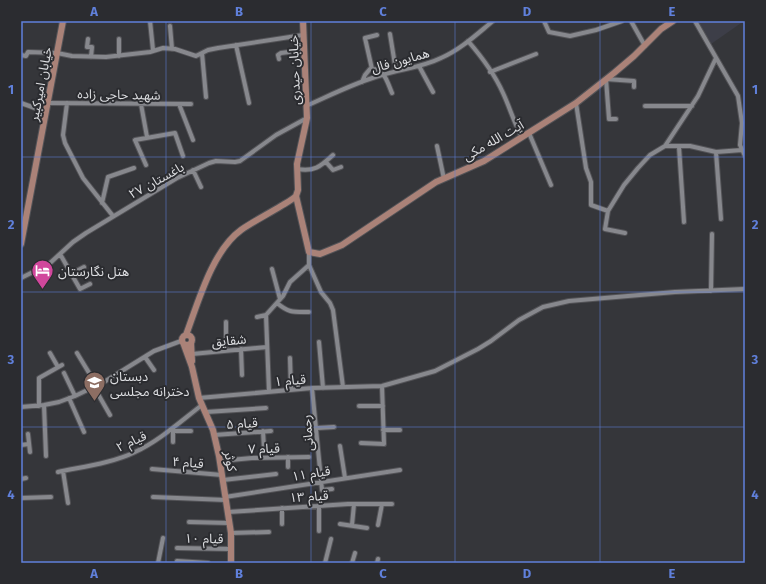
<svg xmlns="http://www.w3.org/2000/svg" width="766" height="584" font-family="'Fira Sans','Noto Sans Arabic',sans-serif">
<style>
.built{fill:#3d3e48}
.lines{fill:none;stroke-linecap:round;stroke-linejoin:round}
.street-casing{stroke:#535357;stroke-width:6}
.secondary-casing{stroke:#535357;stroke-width:8}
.street{stroke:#87888d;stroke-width:4}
.secondary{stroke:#aa8278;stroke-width:6}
.grid{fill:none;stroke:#6080db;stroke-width:1;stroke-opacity:0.55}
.labels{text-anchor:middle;stroke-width:4;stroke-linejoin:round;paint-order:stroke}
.street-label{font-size:13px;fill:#dddee1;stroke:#2b2c30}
.poi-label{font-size:13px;fill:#dddee1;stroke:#2b2c30;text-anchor:start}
.neatline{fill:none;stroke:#6080db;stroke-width:1.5}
.grid-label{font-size:13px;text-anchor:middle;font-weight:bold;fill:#6080db}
</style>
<rect width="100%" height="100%" fill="#35363a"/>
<path class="built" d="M696,21H744L711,44Z"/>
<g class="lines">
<defs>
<path id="street" d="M150,21L153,50
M544,21L549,32L570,36L596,30L622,21
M631,21L645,46
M695,21L738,96L742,123L740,145L745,156
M170,26L172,49
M390,34L396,71
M88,39L87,47H92L91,57
M119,39V56
M468,41C481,56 495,75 503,93C510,108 514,123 522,137
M236,45L249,103
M202,53L206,97
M21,55L26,56L28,52L57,53L72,56L106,57L150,52L163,48L175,49L196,56L208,50L218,48L303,35
M279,59L278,55L281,53L304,50
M419,66L433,92
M372,69L365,38L377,35
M490,72L536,54
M362,82L365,75L370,69C385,68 387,82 392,93
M21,103L46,112
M48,103L191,104
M67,103L63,135L65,143L83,178L113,216
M576,103L586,168L591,182V205L608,211L624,185L638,168L650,155L665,146L698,96L716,58
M141,104L147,137
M179,104L193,140
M306,106C331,95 356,82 382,75C402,69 423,67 441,58C460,50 477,34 493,21
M645,106H692
M616,119H609L606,79L634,81V87
M529,133L551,185
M437,146L444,179
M665,146H690L716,152L742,150
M679,147L684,222
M716,152L721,219
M326,162L333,170L341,167
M146,165L135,140L175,133L183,156
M297,169C314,172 320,167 333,155
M193,170L201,187
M102,203L108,177L134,168
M608,211L605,229L625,233
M309,252V265L321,292L330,303L333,310L343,387
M60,254L80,289L90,284
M272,269L280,299
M71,274L84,267
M21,278L49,264L73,242L86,233L177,178L209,163L216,161L235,162L240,161L276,135L307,118
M711,291L712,234
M277,303C289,313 293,312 309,312
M257,317L266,315
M319,342L323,388
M241,349L242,375
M226,350V322
M50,353L58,367
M77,353L97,386
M192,354L267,347
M145,357L154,370
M290,358L291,390
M64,373L75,396
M94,387L110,415
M312,388L322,490L332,489
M269,392L266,315L283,296L290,282L309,265
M69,398L84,432
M199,398L312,388L382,386L435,371L478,349L491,341L519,320L543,307L569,301L675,292L745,289
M44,405L46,456
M39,406V378L62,365
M359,406H383
M21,407L44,405L59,402L75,396L104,382L154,351L181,341
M206,412L266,408
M317,428L334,427
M383,430H400
M173,431H191
M263,431L264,449
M28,434L30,452
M214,435L271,431
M173,442V428
M361,443L384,444L382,386
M21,445L29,444
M340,446L345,478
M288,457V467
M220,461L252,458L309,457
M152,469L222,475
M63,471L68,503
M58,472C81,467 113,463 135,452C159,441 181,421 202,405
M21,479L26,478
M223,480L276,474
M153,497L226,500
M225,497L400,470
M21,498L51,497
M228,512L348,504H392
M189,522L229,523
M282,524V508
M340,524L367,528
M352,525L354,504
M378,525L382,504
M319,531V505
M231,533L269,532
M177,548L231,549
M177,561L208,563
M158,563L163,538
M325,563L331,539
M352,563L355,553
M377,563L378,559"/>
<path id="secondary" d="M296,196L309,252L320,254L342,245L436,182L484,161L576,103L614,73L634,56L661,29L673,21
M21,244L63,21
M182 340a5 5 0 1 1 10 0a5 5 0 1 1-10 0Z
M186,335C198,303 212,251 241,230C254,221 268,214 281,206C286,203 292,200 296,196L298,190L297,164L307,118L303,21
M191,343L192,361
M184,345L192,367L199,398L213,430L219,456L231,533V563"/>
</defs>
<use href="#street" class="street-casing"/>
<use href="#secondary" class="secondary-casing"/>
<use href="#street" class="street"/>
<use href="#secondary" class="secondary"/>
</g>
<path class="grid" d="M166,21V563M311,21V563M455,21V563M600,21V563M21,157H745M21,292H745M21,427H745"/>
<defs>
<symbol id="hotel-pin" viewBox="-11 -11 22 30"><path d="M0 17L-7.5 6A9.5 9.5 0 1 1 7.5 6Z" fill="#d1479c" stroke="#2b2c30"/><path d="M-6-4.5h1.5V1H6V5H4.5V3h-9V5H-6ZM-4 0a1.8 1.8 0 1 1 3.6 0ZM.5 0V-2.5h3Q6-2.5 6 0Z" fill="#fff"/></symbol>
<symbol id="school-pin" viewBox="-11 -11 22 30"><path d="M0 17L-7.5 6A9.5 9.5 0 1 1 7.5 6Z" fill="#8d6e63" stroke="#2b2c30"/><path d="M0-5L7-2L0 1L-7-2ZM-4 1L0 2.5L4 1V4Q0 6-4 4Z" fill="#fff"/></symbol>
</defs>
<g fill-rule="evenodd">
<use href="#hotel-pin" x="30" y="258" width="25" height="34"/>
<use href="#school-pin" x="82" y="370" width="25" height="34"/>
</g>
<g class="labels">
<g class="street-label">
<text transform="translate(400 60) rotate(-16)" y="5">همایون فال</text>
<text transform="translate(294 70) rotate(-92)" y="5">خیابان حیدری</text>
<text transform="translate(40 84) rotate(-79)" y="5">خیابان امیرکبیر</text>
<text transform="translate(119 94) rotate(1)" y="5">شهید حاجی زاده</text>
<text transform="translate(493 140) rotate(-30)" y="5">آیت الله مکی</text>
<text transform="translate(156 180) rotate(-29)" y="5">باغستان ۲۷</text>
<text transform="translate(229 340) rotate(-5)" y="5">شقایق</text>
<text transform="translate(290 380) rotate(-5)" y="5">قیام ۱</text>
<text transform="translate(242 423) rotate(-4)" y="5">قیام ۵</text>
<text transform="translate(307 433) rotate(-95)" y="5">رحمانی</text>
<text transform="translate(131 441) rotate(-25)" y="5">قیام ۲</text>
<text transform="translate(264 448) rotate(-2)" y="5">قیام ۷</text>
<text transform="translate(231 461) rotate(80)" y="5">کوثر</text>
<text transform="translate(188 462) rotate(4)" y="5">قیام ۴</text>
<text transform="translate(311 473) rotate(-9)" y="5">قیام ۱۱</text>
<text transform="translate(309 496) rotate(-4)" y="5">قیام ۱۳</text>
<text transform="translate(204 538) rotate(1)" y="5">قیام ۱۰</text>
</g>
<g class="poi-label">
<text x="58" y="276">هتل نگارستان</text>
<text x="110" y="381">دبستان<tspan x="110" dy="15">دخترانه مجلسی</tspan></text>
</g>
</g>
<rect width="766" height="584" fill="none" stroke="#2b2c30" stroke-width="44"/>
<rect x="22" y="22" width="722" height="540" class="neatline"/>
<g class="grid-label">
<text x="94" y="16">A</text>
<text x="239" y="16">B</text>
<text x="383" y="16">C</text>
<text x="527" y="16">D</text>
<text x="672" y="16">E</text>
<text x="11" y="94">1</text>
<text x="755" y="94">1</text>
<text x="11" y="229">2</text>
<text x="755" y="229">2</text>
<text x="11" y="364">3</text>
<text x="755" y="364">3</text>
<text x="11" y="499">4</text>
<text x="755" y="499">4</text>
<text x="94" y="578">A</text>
<text x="239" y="578">B</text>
<text x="383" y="578">C</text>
<text x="527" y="578">D</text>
<text x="672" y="578">E</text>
</g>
</svg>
